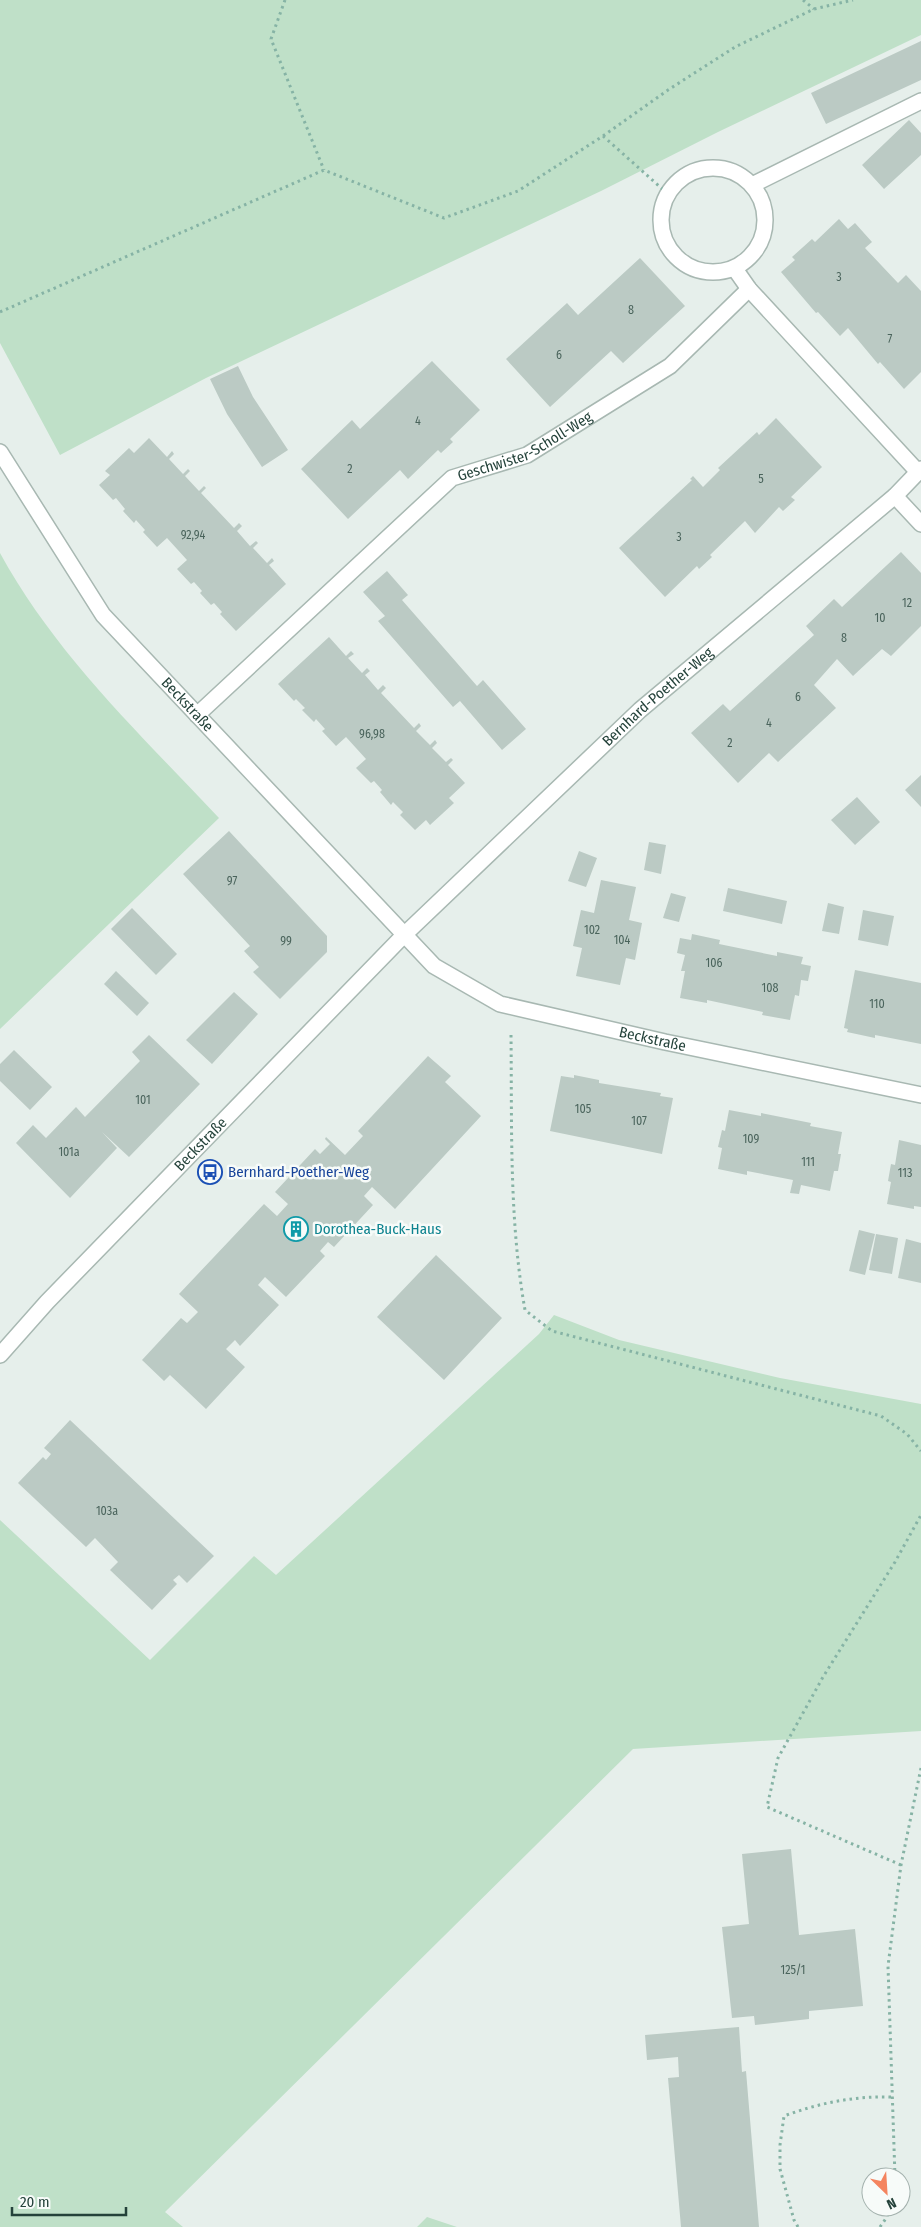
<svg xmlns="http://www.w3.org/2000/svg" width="921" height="2227" font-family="'Fira Sans Condensed',sans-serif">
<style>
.green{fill:#bfe0c8}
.building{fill:#bbcac4}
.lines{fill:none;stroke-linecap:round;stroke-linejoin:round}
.minor-casing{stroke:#a8b8b2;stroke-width:18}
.path{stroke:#86b3a5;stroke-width:3;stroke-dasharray:2.5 4;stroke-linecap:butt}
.minor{stroke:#fff;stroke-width:15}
.labels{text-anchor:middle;stroke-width:5;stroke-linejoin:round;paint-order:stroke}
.number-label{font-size:12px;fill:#4a645c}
.street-label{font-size:15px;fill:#24423a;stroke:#f7fbf9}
.transit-label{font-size:15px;fill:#164399;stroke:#f7fbf9;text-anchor:start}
.culture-label{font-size:15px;fill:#0d838f;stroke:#f7fbf9;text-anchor:start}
</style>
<rect width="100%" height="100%" fill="#e6efeb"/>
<path class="green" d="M0,0H921V35L718,132L601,191L206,378L60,455L0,343Z
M0,553C55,654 141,735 219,818L0,1029Z
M554,1315L619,1340L780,1378L921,1404V1731L633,1749L165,2212L183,2227H0V1520L150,1660L254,1556L276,1575L539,1334Z
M427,2217L457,2227H417Z"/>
<path class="building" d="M921,41V80L826,124L811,93Z
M909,120L921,133V155L884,189L862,165Z
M839,219L848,229L855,223L872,242L865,248L898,283L906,275L921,291V372L904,389L880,362L878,364L848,328L840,336L818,312L816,313L781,272L795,260L792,257L812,239L815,242Z
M640,258L685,306L623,363L611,351L550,407L506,359L567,303L578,315Z
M432,361L480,410L450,439L453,442L441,453L438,450L408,479L400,470L348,519L301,469L352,420L360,429Z
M238,366L253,397L288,450L262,467L227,414L210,379Z
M776,418L822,467L791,497L795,500L783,511L779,507L755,533L745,521L710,555L712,557L699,569L697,566L665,597L619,548L692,480L690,479L693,476L703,487L720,470L718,468L757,432L759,435Z
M149,438L167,457L172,451L174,454L169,459L183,474L188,469L190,471L185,476L199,491L204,486L206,488L201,493L234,528L239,523L242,526L237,531L250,546L256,541L258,543L253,548L267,563L272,558L274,561L269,565L286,584L236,631L220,614L222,612L214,603L211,605L200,593L202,591L194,582L191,584L177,569L187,560L167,538L157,547L143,532L145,530L136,520L134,523L123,511L125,509L116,498L113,500L99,485L110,475L105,471L129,448L134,453Z
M901,552L921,573V626L891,656L882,649L853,676L837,659L814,685L836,708L778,762L769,753L738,783L691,733L723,704L730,711L814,635L806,626L834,599L842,607Z
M387,571L408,595L402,600L477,686L483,680L526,729L502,750L460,701L453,707L378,621L385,616L363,592Z
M329,637L346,656L351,651L354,654L348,658L362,673L367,668L370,671L365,675L378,690L383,685L386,688L381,693L414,728L419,723L421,726L416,731L430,745L435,740L437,743L432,748L446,762L451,758L453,760L448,765L465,783L449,798L454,803L430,825L426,820L415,830L400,815L403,812L393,802L391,805L380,792L382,790L374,781L371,783L356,768L366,759L346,737L336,746L322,731L325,729L316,719L314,722L302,710L305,708L296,699L294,701L278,684Z
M921,775V807L905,790Z
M857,797L880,822L855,845L831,820Z
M229,831L327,936V952L280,999L253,972L259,967L244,951L250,946L183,874Z
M649,842L666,845L661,874L644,870Z
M579,851L597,858L586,887L568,881Z
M601,880L636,887L629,920L642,923L635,960L626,958L620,985L576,976L582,948L573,946L581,910L594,913Z
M728,888L787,901L782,924L723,911Z
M671,893L686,897L679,922L663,918Z
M828,903L844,907L839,934L822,931Z
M132,908L177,954L156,975L111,929Z
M863,910L894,916L888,946L858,940Z
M692,934L720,940L719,944L777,956V952L803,957L801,964L811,966L808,981L801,980L799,996L795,995L790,1020L762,1015L763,1012L707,1000V1003L680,998L685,971H681L685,955L677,953L680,938L691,940Z
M855,970L921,983V1044L875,1035V1038L847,1032L848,1029L844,1028Z
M116,971L149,1003L137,1016L104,984Z
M234,992L258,1014L212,1064L186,1040Z
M149,1035L200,1084L129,1157L102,1132L117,1148L70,1198L16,1143L33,1125L46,1138L76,1107L85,1117L140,1061L132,1052Z
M14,1050L52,1087L30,1110L0,1081V1064Z
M428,1056L451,1076L445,1082L481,1116L395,1209L372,1187L364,1196L373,1205L334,1247L328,1242L320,1251L325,1256L286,1297L265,1277L258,1285L279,1305L240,1346L235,1340L226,1349L245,1367L206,1409L170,1375L164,1381L142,1360L181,1318L187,1323L198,1312L179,1294L264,1204L277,1216L288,1204L275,1192L315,1149L320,1154L330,1144L325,1139L326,1137L345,1155L363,1136L358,1131Z
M574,1075L599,1080V1083L661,1093L660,1096L673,1098L662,1154L550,1131L561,1076L574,1078Z
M729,1110L761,1116V1113L811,1123L810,1126L842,1132L838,1154H841L838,1171H834L830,1191L801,1185L799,1194L790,1193L793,1180L747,1171V1175L718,1169L722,1148L718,1147L722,1130L725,1131Z
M899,1140L921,1145V1207L914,1206V1209L887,1204L891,1182L888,1181L891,1164L895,1165Z
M859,1230L875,1234L865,1275L849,1271Z
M876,1234L898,1238L892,1274L869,1270Z
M906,1239L921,1243V1283L898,1278Z
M436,1255L502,1318L444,1380L377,1317Z
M70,1420L214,1556L187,1583L179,1575L173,1580L177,1584L152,1610L110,1570L118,1562L95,1538L86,1547L18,1483L43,1457L46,1460L51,1454L44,1448Z
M791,1849L799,1935L855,1929L863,2006L809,2011V2019L755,2025L754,2016L732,2018L722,1927L749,1924L742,1854Z
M739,2027L742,2072L746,2071L759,2227H681L668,2078L679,2077L678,2057L647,2060L645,2035Z"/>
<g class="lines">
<defs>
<g id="minor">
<circle cx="713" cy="220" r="52"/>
<path d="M752,185L921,101"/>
<path d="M735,269L749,289L918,472"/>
<path id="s1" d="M0,452L103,615L434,966L500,1004L665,1042L921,1095"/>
<path d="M895,496L921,524"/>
<path id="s2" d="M197,715L452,478L527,455L670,366L749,289"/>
<path id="s3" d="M0,1355L47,1302L404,935L640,710L895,496L921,469"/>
</g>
</defs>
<use href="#minor" class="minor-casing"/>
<path class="path" d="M285,0L271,39L324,170
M803,0L814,9
M603,136L668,194
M0,312L324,170L444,218L518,191L603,136L668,90L735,47L814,9L853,0
M511,1035C512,1127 509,1220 525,1310L552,1331L881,1416L907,1434L921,1451
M901,1865L767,1807L778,1758L823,1677L895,1562L921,1515
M895,2177L888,1966L901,1865L921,1768
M798,2227L794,2220L780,2169V2145L784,2116C819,2103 854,2096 891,2097
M880,2227L887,2217L889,2207"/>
<use href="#minor" class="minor"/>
</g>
<defs>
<symbol id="bus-ring" viewBox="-11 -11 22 22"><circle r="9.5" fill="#f7fbf9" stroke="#1a4fb4" stroke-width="1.5"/><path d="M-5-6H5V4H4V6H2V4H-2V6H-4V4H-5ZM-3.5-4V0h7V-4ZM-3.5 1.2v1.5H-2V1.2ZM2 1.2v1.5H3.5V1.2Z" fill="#1a4fb4"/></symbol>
<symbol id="building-ring" viewBox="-11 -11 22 22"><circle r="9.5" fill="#f7fbf9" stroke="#0f9aa8" stroke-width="1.5"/><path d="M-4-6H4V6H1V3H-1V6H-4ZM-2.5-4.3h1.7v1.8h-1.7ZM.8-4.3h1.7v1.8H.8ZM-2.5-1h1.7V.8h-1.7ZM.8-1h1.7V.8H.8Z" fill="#0f9aa8"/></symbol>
</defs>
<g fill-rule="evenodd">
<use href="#bus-ring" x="196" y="1158" width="28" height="28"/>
<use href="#building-ring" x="282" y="1215" width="28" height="28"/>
</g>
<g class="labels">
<g class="number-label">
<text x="839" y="281">3</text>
<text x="631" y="314">8</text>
<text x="890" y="343">7</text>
<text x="559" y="359">6</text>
<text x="418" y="425">4</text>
<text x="350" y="473">2</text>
<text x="761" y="483">5</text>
<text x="193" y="539">92,94</text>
<text x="679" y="541">3</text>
<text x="907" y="607">12</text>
<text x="880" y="622">10</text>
<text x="844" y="642">8</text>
<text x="798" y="701">6</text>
<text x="769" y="727">4</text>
<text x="372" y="738">96,98</text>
<text x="730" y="747">2</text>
<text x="232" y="885">97</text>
<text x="592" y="934">102</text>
<text x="622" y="944">104</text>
<text x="286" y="945">99</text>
<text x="714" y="967">106</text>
<text x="770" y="992">108</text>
<text x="877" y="1008">110</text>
<text x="143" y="1104">101</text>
<text x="583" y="1113">105</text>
<text x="639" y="1125">107</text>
<text x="751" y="1143">109</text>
<text x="69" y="1156">101a</text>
<text x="808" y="1166">111</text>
<text x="905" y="1177">113</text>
<text x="107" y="1515">103a</text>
<text x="793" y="1974">125/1</text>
</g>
<g class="street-label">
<text dy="5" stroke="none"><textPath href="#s2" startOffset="428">Geschwister-Scholl-Weg</textPath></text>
<text dy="5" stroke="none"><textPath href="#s3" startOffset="931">Bernhard-Poether-Weg</textPath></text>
<text dy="5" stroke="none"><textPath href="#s1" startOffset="316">Beckstraße</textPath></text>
<text dy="5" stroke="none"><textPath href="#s1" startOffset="908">Beckstraße</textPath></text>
<text dy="5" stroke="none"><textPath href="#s3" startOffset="291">Beckstraße</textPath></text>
</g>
<g class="transit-label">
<text x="228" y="1177">Bernhard-Poether-Weg</text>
</g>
<g class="culture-label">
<text x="314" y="1234">Dorothea-Buck-Haus</text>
</g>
</g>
<g transform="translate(886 2192) rotate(155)"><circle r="24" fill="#f7fbf9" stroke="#a3b1ad"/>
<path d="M0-4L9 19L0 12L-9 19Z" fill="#f4845f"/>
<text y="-8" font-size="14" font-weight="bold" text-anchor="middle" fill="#24423a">N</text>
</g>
<path d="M12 2207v8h114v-8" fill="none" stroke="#24423a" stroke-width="2.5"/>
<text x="20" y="2207" font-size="15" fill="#24423a" stroke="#f7fbf9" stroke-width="4" paint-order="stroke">20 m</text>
</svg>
